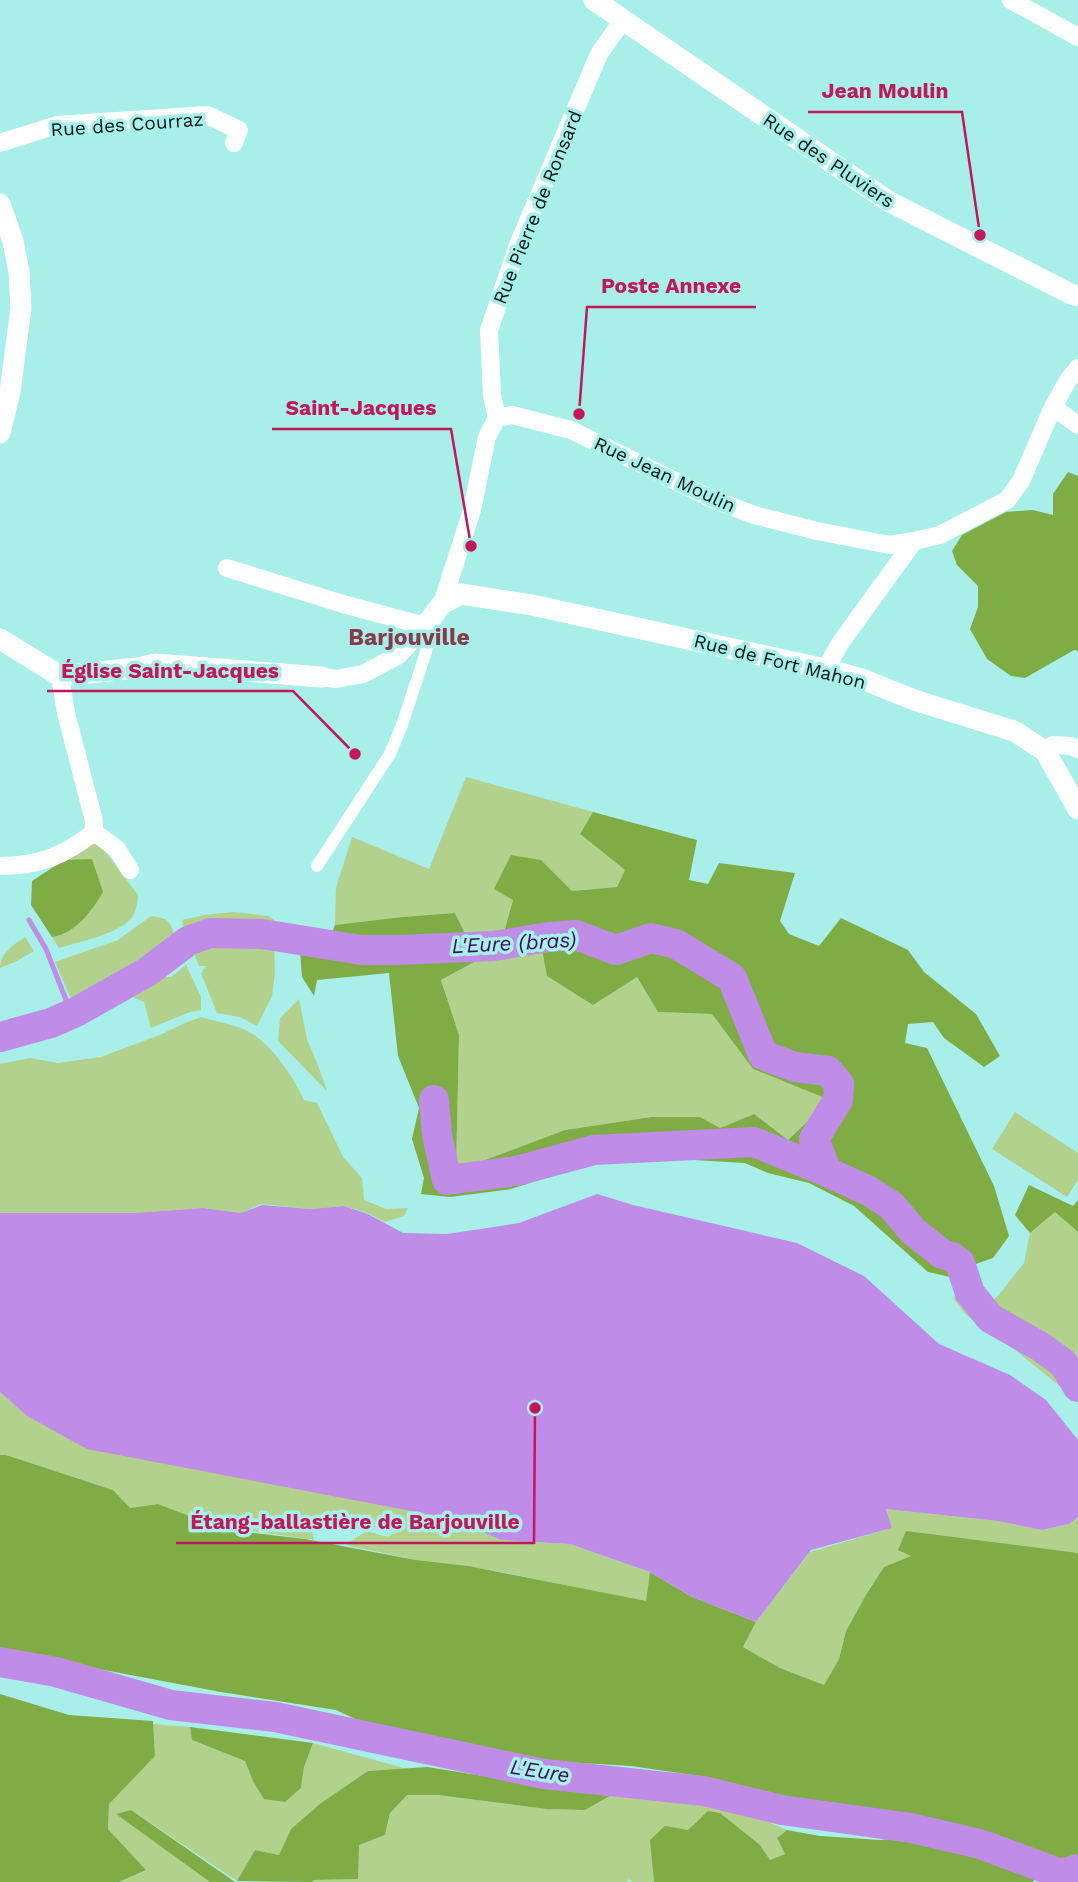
<svg xmlns="http://www.w3.org/2000/svg" width="1078" height="1882" font-family="'Work Sans',sans-serif">
<style>
.green{fill:#b1d18c}
.forest{fill:#80ac45}
.water{fill:#bf8ce8}
.lines{fill:none;stroke-linecap:round;stroke-linejoin:round}
.stream{stroke:#bf8ce8;stroke-width:5}
.river{stroke:#bf8ce8;stroke-width:30}
.pedestrian{stroke:#fff;stroke-width:12}
.minor{stroke:#fff;stroke-width:18}
.tertiary{stroke:#fff;stroke-width:21}
.labels{text-anchor:middle;stroke-width:7;stroke-linejoin:round;paint-order:stroke}
.street-label{font-size:19px;fill:#001716;stroke:#a7efe8}
.water-label{font-size:21px;font-style:italic;fill:#3f095e;stroke:#a7efe8}
.quarter-label{font-size:23px;font-weight:bold;fill:#853d4c;stroke:#a7efe8}
.leader{fill:none;stroke:#c2185b;stroke-width:2.5}
.callout-dot{fill:#c2185b;stroke:#a7efe8;stroke-width:2.5}
.callout-label{font-size:21px;text-anchor:middle;font-weight:bold;fill:#c2185b;stroke:#a7efe8;stroke-width:7;stroke-linejoin:round;paint-order:stroke}
</style>
<rect width="100%" height="100%" fill="#a7efe8"/>
<path class="green" d="M466,777L593,812L580,834L625,870L617,887L572,891L541,860L513,900L504,931L468,939L455,913L402,917L335,925L336,888L352,837L429,869Z
M97,841L138,895C137,903 137,910 132,917C119,934 79,942 59,948L52,937C69,935 80,921 92,910L64,860Z
M234,912L268,916L277,922L279,929C254,926 225,917 200,927C195,929 189,933 185,936L182,920L204,915Z
M151,916C169,918 171,922 175,938C156,945 142,960 125,972C109,984 92,994 73,1003L55,962L118,940Z
M25,937L34,951L15,962L0,968C0,954 14,944 25,937Z
M207,943L274,945L275,972L272,996L257,1026L240,1017L217,1013L201,973H203L202,972L206,966H199L192,949Z
M543,948L637,977L658,1012L712,1014L753,1069L831,1099L788,1140L754,1114L720,1128L700,1117H651L565,1130L456,1172L459,1035L441,980L478,960Z
M186,965L201,997V1010L190,1012L151,1028L144,1002L135,998L129,993L152,983L161,977H171Z
M299,999L307,1039L319,1068L327,1091L278,1041L280,1018Z
M201,1017C216,1022 235,1024 249,1032C271,1043 294,1078 304,1100L317,1103L343,1157L362,1178L364,1200L386,1209L408,1208L404,1216L385,1222L368,1213L344,1206L311,1209L261,1204L241,1213L203,1208L134,1213H0V1064L30,1058L58,1063L101,1057L162,1034L185,1023Z
M1015,1112L1078,1153V1180L1067,1197L992,1149Z
M1055,1212L1078,1232V1401L1014,1349L965,1314L954,1299L956,1288L992,1301L998,1296L1024,1263L1030,1233Z
M0,1392L27,1416L453,1519L501,1540L570,1544L650,1572L646,1602L512,1574L465,1566L416,1560L346,1545L366,1531L388,1537L399,1531L308,1517L314,1540L213,1525L158,1504L130,1508L113,1490L6,1455H0Z
M886,1509L998,1521L1042,1530L1069,1524L1078,1517V1553L906,1532L911,1556L884,1567L869,1589L846,1631L839,1659L824,1685L780,1668L743,1647L756,1622L810,1552L892,1528Z
M153,1724L190,1727L192,1740L245,1761L253,1781L301,1788L304,1767L313,1743L407,1769L368,1771L321,1803L291,1829L279,1855L255,1850L237,1881L131,1810L117,1814L210,1882H120L146,1870L108,1829L109,1803L155,1756Z
M407,1795H438L546,1809L585,1810L610,1796L701,1805L751,1814L787,1830L777,1838L785,1854L770,1860L759,1845L697,1821L654,1868V1882H632L629,1879L627,1882H312L314,1880L358,1879V1845L385,1835L391,1810Z"/>
<path class="forest" d="M1068,472L1078,476V651L1074,650L1025,678L1011,676L987,659L970,629L978,607V586L957,565L952,551L962,535L1006,512L1033,510L1053,515V494Z
M593,812L697,840L689,880L708,884L719,863L795,873L780,921L789,934L819,946L841,918L908,950L924,972L976,1014L1000,1056L984,1067L944,1038L933,1022L908,1024L905,1043L927,1048L994,1186L1009,1236L993,1258L973,1265L952,1251L959,1279L928,1272L854,1206L809,1183L768,1173L745,1163L677,1159L628,1160L593,1163L511,1189L450,1197L421,1194L424,1178L412,1139L419,1108L398,1056L389,973L317,980L314,996L302,977L300,952L325,951L335,925L402,917L455,913L478,960L441,980L459,1035L456,1171L565,1130L651,1117H700L720,1128L754,1114L788,1140L830,1100L753,1069L712,1014L658,1012L637,977L593,1005L547,976L542,949L512,954L502,939L513,900L494,889L511,855L541,860L572,891L617,887L625,870L580,834Z
M92,859L103,892C92,911 75,934 52,937L31,905L32,881L64,860Z
M1029,1185L1073,1206L1078,1200V1232L1055,1212L1030,1233L1015,1215Z
M0,1455H6L113,1490L130,1508L158,1504L213,1525L253,1533L305,1539L416,1560L468,1566L646,1601L650,1572L692,1597L756,1622L743,1647L780,1668L824,1685L839,1659L846,1631L867,1593L884,1567L911,1556L898,1550L906,1531L1078,1553V1861L1065,1865L950,1829L846,1815L700,1776L631,1766L495,1758L381,1731L336,1710L221,1692L3,1651L0,1650Z
M0,1694L69,1715L153,1721L155,1756L109,1804L108,1829L146,1870L119,1882H0Z
M190,1727L313,1743L304,1767L301,1788L285,1802L264,1799L253,1781L245,1761L192,1740Z
M427,1767L610,1796L585,1810L546,1809L438,1795H407L390,1813L385,1835L359,1845L358,1879L314,1880L312,1882L237,1881L255,1850L279,1855L291,1829L321,1803L368,1771Z
M131,1810L235,1882H210L116,1814Z
M708,1811L720,1813L760,1845L770,1860L785,1854L777,1838L787,1830L820,1836L880,1840L927,1836L977,1849L1007,1861L1038,1871L1033,1882H654L650,1840L665,1826L688,1830Z"/>
<path class="water" d="M597,1194L633,1205L797,1243L864,1276L939,1344L1010,1375L1046,1400L1078,1440V1517L1069,1524L1042,1530L998,1521L886,1509L892,1528L811,1550L756,1622L692,1597L650,1572L570,1544L501,1540L453,1519L87,1449L27,1416L0,1392V1213H134L203,1208L241,1213L262,1205L311,1209L344,1206L368,1214L403,1233L447,1234L519,1223Z"/>
<g class="lines">
<path class="stream" d="M29,920L46,949L72,1015"/>
<path class="river" d="M0,1037L51,1023L76,1012L147,972L188,941L210,933L262,934L361,950H398L494,946L548,937L576,935L616,950L651,938L676,944L732,978L763,1055L795,1067L828,1071L839,1084L838,1100L814,1139L827,1172L869,1191L892,1206L913,1231L942,1254L952,1257L960,1263L970,1293L990,1318L1041,1347L1063,1363L1078,1387
M434,1100L437,1135L447,1180L516,1171L594,1150L754,1142L827,1172
M0,1662L56,1672L171,1705L275,1717L544,1774L704,1791L782,1810L911,1828L980,1844L1061,1874L1078,1869"/>
<path class="pedestrian" d="M317,866L390,754L402,725L426,652L428,637L435,621"/>
<path class="minor" d="M1011,0L1078,37
M0,143L57,125L207,115L239,130L234,143
M1053,407L1078,425
M497,418L512,415L571,430L712,499L754,515L817,531L890,545L914,541L940,535L1007,500L1021,481L1053,407L1068,380L1078,368
M227,568L343,604L425,626L399,655L363,674L336,679L322,677
M442,604L472,510L487,437L497,418L492,395L489,330L518,245L599,54L623,20
M825,669L841,642L914,541
M60,676L66,713L94,821V832L117,849L130,870
M1045,751L1053,745L1071,746L1078,749
M0,866C39,866 64,856 94,832"/>
<path class="tertiary" d="M594,0L888,201L1071,294L1078,296
M0,204L13,241L19,272L21,308L10,392L0,433
M425,626L442,604L461,594L532,605L825,669L862,679L917,701L1014,731L1045,751L1078,809
M0,639L60,676L137,668L155,664L322,677"/>
</g>
<g class="labels">
<g class="street-label">
<text transform="translate(127 124) rotate(-4)" y="7">Rue des Courraz</text>
<text transform="translate(829 160) rotate(34)" y="7">Rue des Pluviers</text>
<text transform="translate(537 207) rotate(-68)" y="7">Rue Pierre de Ronsard</text>
<text transform="translate(665 474) rotate(25)" y="7">Rue Jean Moulin</text>
<text transform="translate(780 661) rotate(14)" y="7">Rue de Fort Mahon</text>
</g>
<g class="water-label">
<text transform="translate(514 943) rotate(-3)" y="7">L'Eure (bras)</text>
<text transform="translate(540 1771) rotate(9)" y="7">L'Eure</text>
</g>
<g class="quarter-label">
<text x="409" y="645">Barjouville</text>
</g>
</g>
<path class="leader" d="M980 235L962 112H808M579 414L587 307H756M471 546L451 429H272M355 754L293 691H47M535 1408L534 1543H176"/>
<g class="callout-dot">
<circle cx="980" cy="235" r="7"/>
<circle cx="579" cy="414" r="7"/>
<circle cx="471" cy="546" r="7"/>
<circle cx="355" cy="754" r="7"/>
<circle cx="535" cy="1408" r="7"/>
</g>
<g class="callout-label">
<text x="885" y="98">Jean Moulin</text>
<text x="671" y="293">Poste Annexe</text>
<text x="361" y="415">Saint-Jacques</text>
<text x="170" y="678">Église Saint-Jacques</text>
<text x="355" y="1529">Étang-ballastière de Barjouville</text>
</g>
</svg>
